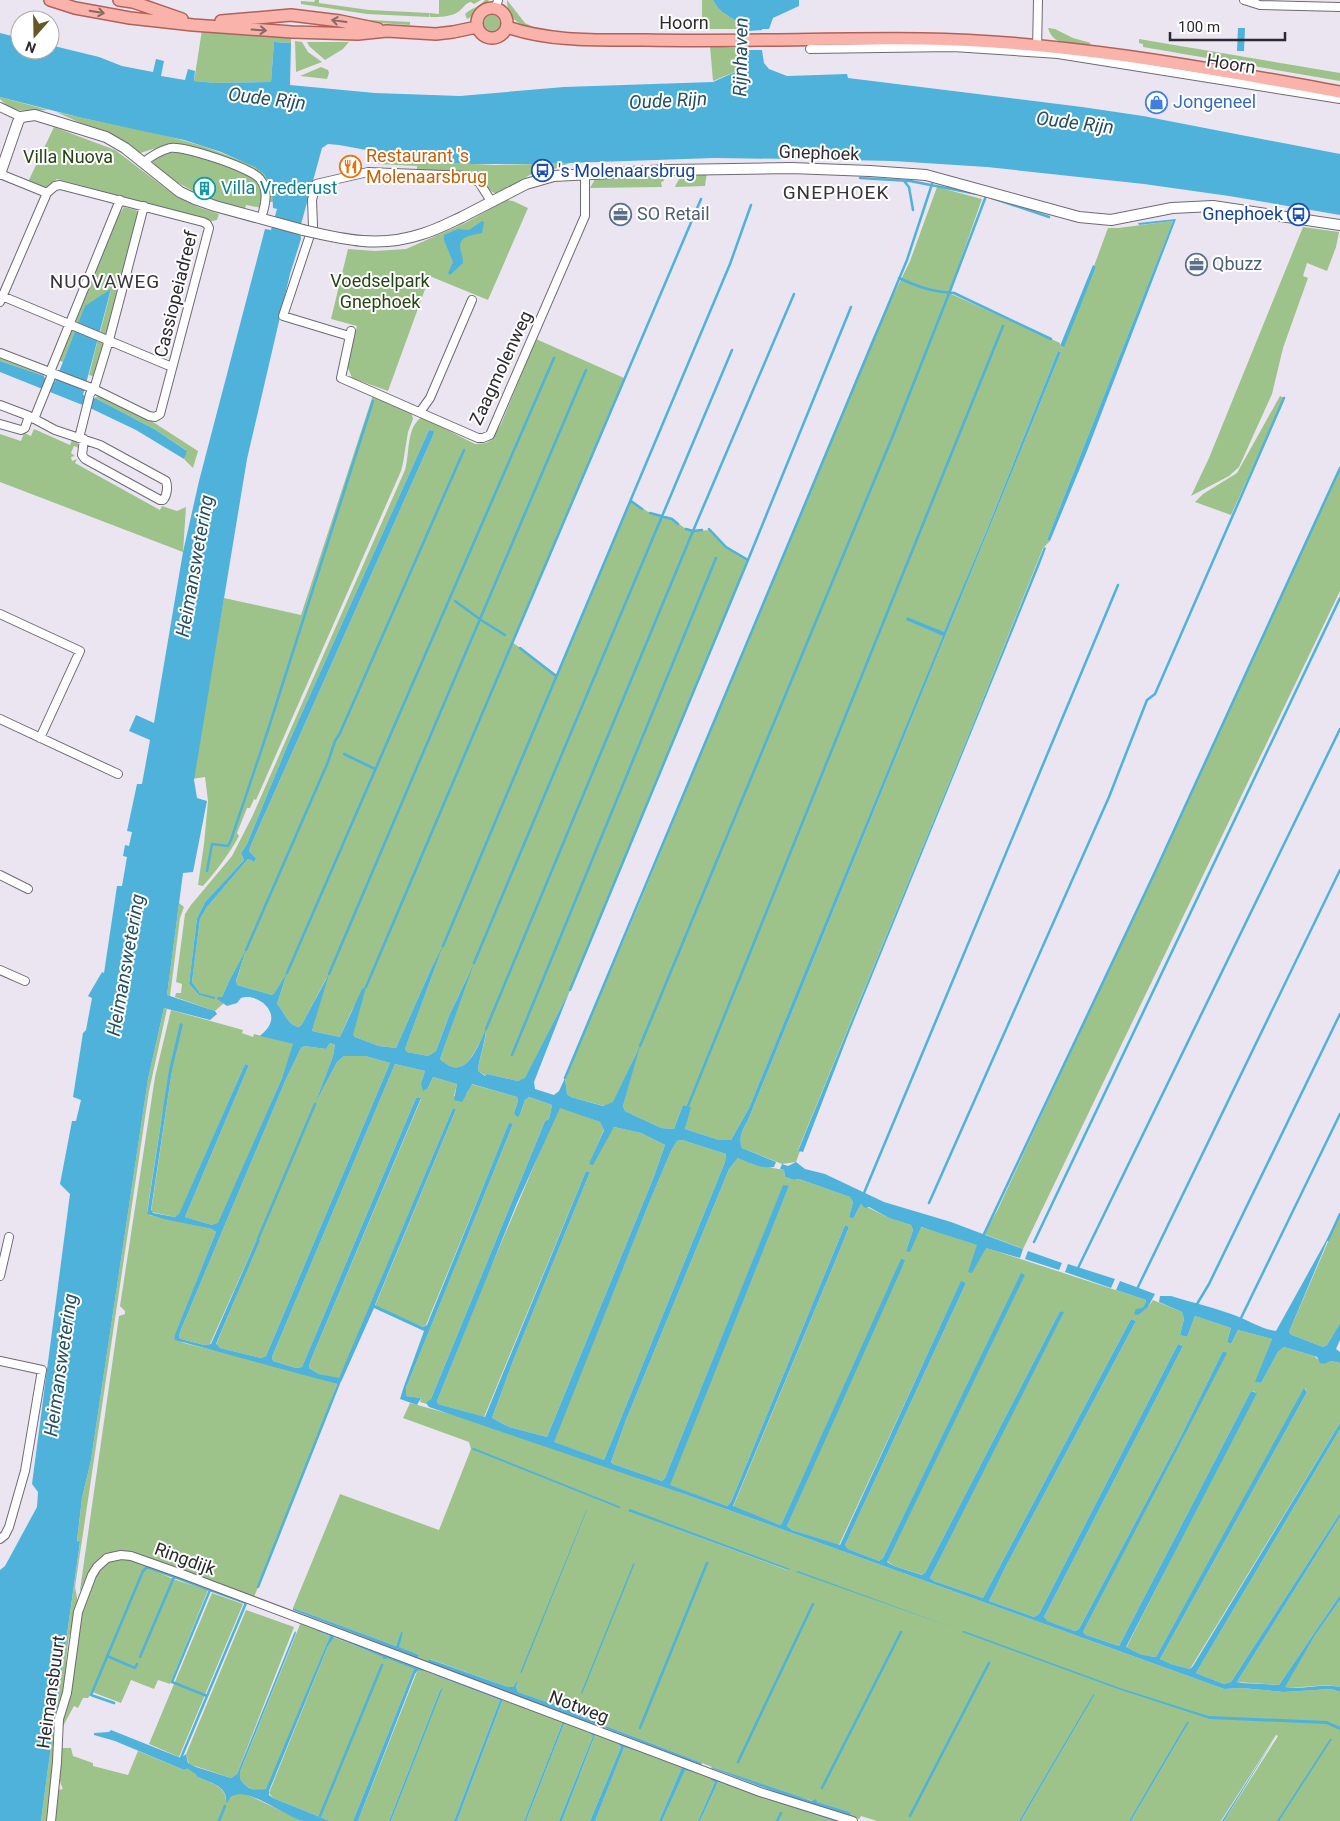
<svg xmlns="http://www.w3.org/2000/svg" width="1340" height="1821" font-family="Roboto,sans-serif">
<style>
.green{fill:#9dc38b;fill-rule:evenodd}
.water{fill:#4eb2db;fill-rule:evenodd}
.pier{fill:#ebe5f2}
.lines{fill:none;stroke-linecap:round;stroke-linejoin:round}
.stream{stroke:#4eb2db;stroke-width:2.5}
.street-casing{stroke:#6e6a74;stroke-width:10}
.secondary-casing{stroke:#6e6a74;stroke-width:12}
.primary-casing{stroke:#af625a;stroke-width:14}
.street{stroke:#fff;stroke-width:8}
.secondary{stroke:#fff;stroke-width:10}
.primary{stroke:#fab3aa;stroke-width:11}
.secondary-bridge-casing{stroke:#6e6a74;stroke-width:12;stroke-linecap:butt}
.secondary-bridge{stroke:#fff;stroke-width:10}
.oneway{stroke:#886866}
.labels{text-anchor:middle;stroke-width:4;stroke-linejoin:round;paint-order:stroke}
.street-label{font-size:18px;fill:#2b2a2e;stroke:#fff}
.shop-label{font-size:18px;fill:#366cbe;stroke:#fff;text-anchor:start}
.food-label{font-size:18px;fill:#c56008;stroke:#fff;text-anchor:start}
.park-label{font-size:18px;fill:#254413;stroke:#fff}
.transit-label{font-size:18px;fill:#164399;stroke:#fff;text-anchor:start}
.culture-label{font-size:18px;fill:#0d838f;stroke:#fff;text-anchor:start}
.service-label{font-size:18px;fill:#4e5e75;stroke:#fff;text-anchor:start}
.water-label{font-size:19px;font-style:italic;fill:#254f61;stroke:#fff}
.neighbourhood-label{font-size:19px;letter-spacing:1px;fill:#38343d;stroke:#fff}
</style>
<rect width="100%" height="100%" fill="#ebe5f2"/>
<path class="green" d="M315,0H319V3L369,10L429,13V17L367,14L301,4V1L314,2Z
M439,0H481L474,4L471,2C465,3 463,9 458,12C450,17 439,17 430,17L429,13L439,14Z
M485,0H489C486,4 471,18 467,19L465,14C471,8 480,7 485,0Z
M507,0L525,23L533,27L548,30V33C528,27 507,25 507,0Z
M702,0H713C720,16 737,17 742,29H702Z
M296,9L369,20L410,22V25L362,22L296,13Z
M484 23a8 8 0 1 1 16 0a8 8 0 1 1-16 0Z
M1048,28L1055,29L1073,38L1091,43L1087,46C1072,44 1053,46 1048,28Z
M202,30L291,37V43L274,42L271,82L216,83L194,81Z
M1139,39L1340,73V81L1143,47V44L1139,43Z
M295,41L302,42L308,52L322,62L296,72Z
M307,42H349L343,49L325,60L309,46Z
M710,46L739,48V50L749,52L747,63L744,68L713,81Z
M321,67L328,70L329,73L327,79L300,76Z
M0,97L48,110C30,111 13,114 0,99Z
M56,112C115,126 178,134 234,158C243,161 254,165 261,171C270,179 274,191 273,202H268L263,179L184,147L169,144L137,154L114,138Z
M54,127L115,150L177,197L198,207L219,214L217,220L212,221L57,179L46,188L28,182Z
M182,151L234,166L259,181L264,197L262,208L246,205L245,209C211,200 181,189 154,165L153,161C163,154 169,151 181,153Z
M382,152L432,162L495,165L570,163L554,169L533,173L499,194C486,193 486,179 474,175C460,169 433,172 417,171V166L378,164Z
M707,172L705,186L675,187C682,170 691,173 707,172Z
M659,174L663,177L664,181L661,182L662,187L590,188L595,179Z
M937,187L982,199L949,293L1060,343V346L1063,347L1096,267L1094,266L1108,228H1118L1173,221L1047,540L1050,541L1043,548L965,744L798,1150L800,1151L796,1162L782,1164L742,1148C738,1138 743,1129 748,1120L1061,352L1058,351L986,532L944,633L907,618V620L944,636L749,1108L731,1140H719L685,1129L690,1107L683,1105L674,1129L661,1128L625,1111L623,1106L638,1050L614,1102L604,1106L571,1097L567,1094L565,1078L638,907L874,335L910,261Z
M507,200L513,201L528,208L488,300L427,275L428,281L388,391L352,378L347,365L357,326L331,319L348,249L375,251L406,249L465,223Z
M124,207L136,210L138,213L137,222L107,336L100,333L111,290L78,325L73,322L118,216Z
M1303,227L1339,232L1336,247L1327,271L1307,263L1303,276L1308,278L1283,348L1272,394L1239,467L1229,476L1191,496L1209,458Z
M71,327L76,329L63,362L58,360Z
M98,339L105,342L96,377L89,375Z
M536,339L624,378L512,642L557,675L631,501L650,513L672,519L686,529L694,531L711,530L726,547L748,560L570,990L525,1079L518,1081L487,1074L486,1076L478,1071C479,1057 485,1045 486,1031C475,1048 466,1084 440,1059L471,969L449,1016L436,1051L428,1056L407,1052L405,1049L441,951L431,969L396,1048L379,1046L355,1037L352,1035L365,988L352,1010L340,1037L312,1031L327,977L302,1024L299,1027C288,1026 284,1011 277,1004L286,976L274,995H272L237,985L236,982L245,953L229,981L222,997L218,998L224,1003L215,1011L175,997L176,993H181L182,984L176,982L185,914L191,905L232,856L252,817L405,470C410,453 406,427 422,417L475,444L486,443L491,440L501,424ZM429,430L433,431L432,438L251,845L249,851L256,858L255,862L248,859L207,907L200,919L192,982L200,993L215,998L199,995L189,984L197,918L205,902L244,860L241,853L247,844L288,744Z
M0,357L45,372L44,376L0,361Z
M99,395L153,422L198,451L193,468L184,459L186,450L156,430L95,398Z
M373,395L411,412L413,419L408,432L403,463L401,471L256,800L254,799L250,808H247L237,833L239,836C229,854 217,870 203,886L198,885L204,844L208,801L205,777L192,779L224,598L301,615Z
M1280,396L1284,398L1231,515L1195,502L1203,494L1237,473Z
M34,429L70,445L72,440L78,443L79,448L74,446L71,453L75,456L71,457L72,461L77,459L75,463L160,510L162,506L177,511L186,507L183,552L0,482V434L21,441L24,433L31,436Z
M1340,468V591L1023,1249L984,1234L998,1209L1250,666Z
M179,903L184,907L180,918L170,996L167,995Z
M164,1008L167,1009L149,1091L75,1587L78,1603L74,1625L69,1636L66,1660L68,1672L66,1690L55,1728L54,1727L80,1543L77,1542L82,1498L91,1460L148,1079Z
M171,1010L243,1030L242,1033L253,1037L254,1034L294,1044L282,1078L220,1221L216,1225H212L185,1217L249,1065L245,1064L179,1215L175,1217L151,1212L172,1070L182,1023L161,1122L147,1212L149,1215L212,1229L216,1232L174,1338L184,1343L261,1362L337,1384L310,1458L254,1597L201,1577L148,1560L110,1554L83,1591L80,1590L119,1316L125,1314V1311L120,1306L155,1077Z
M330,1043L335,1045L333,1056L316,1102L337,1062L344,1056H365L390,1063L266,1356L261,1358L220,1348L216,1345L259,1240L257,1239L210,1344L204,1345L181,1339L179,1337L180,1332L286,1079L301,1048L304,1046L326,1049Z
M395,1064L425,1071L421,1083L428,1088L433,1077L457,1084L454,1096L467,1094L471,1084L517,1097L518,1101L514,1113L519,1117L525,1100L529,1097L552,1105L549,1119L545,1121L431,1399L427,1404L420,1402L421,1398L406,1396V1388L513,1124H509L426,1325L423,1327L375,1306L456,1109L453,1108L339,1379L319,1374L309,1368L310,1362L421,1099L416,1098L302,1367L296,1368L273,1361L272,1357Z
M559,1107L600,1122L604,1129L590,1163L614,1127L641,1133L665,1145L653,1179L547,1437L509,1427L492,1418L513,1361L590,1172L586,1171L484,1417L438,1404L437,1401L485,1281Z
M682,1140L726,1154L725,1162L604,1460L553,1442L647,1208L671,1151L677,1141Z
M738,1158L752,1164L784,1170L785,1177L794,1180L799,1179L850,1197L853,1202L849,1217L853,1219L861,1204L889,1218L911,1225L913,1230L906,1251L920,1227L938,1232L1146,1300L1145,1304L1142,1308L1148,1307L1153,1300L1182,1312L1184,1319L1180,1335L1187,1337L1195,1316L1231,1328L1227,1342L1231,1344L1238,1330L1272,1339L1256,1382L1261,1383L1278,1352L1284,1347L1314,1356L1322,1363L1325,1364L1331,1361L1340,1363V1423L1190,1669L1171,1664L1160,1659L1307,1392L1305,1388L1156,1657C1145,1656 1135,1653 1126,1648L1256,1392L1251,1391L1119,1646L1086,1635L1083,1632L1226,1353L1223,1351L1179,1440L1079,1629L1075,1631L1046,1621L1044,1617L1183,1346L1178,1344L1039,1614L1034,1617L989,1601L1005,1568L1136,1321L1131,1319L983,1598L934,1581L930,1578L1063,1312L1060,1311L925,1573L923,1575L894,1566L887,1561L1024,1276L1021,1274L883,1558L879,1561L848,1549L845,1545L966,1283L961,1282L839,1545L792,1530L787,1526L902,1259L782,1523L780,1525L733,1507L837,1257L849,1227L845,1225L731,1502L727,1506L669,1485L789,1186H783L665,1478L662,1481L613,1464L611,1462L626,1420L729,1169Z
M1340,1214V1323L1327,1345L1323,1347L1292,1335L1289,1332Z
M410,1403L476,1421L687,1495L1224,1689L1242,1688L1284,1692L1331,1689L1340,1692V1821H1224L1278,1736L1276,1735L1221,1821H1131L1189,1722L1129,1821H1021L1095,1694L1019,1821H877L861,1816L859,1819L850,1816V1812L776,1790L712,1767L606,1726L605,1728L594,1726L595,1722L575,1714L579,1702L577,1701L572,1712L518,1692L516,1687L517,1682L513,1687H508L430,1659L428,1662L418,1658L419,1655L398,1647L403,1633H401L396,1646L293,1608L340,1494L439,1530L471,1449L469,1442L403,1418ZM629,1511L789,1569L787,1570Z
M1340,1429V1513L1231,1682L1224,1684L1196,1673Z
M1340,1517V1595L1279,1685L1237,1682Z
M119,1557L147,1563V1567L173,1579L208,1590L170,1684L158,1680L154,1689L131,1680L121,1703L92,1692L88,1698H83L78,1708L74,1706L62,1728L61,1720L78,1622L91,1583L104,1563Z
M212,1593L243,1604L179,1757L149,1744Z
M1340,1600V1687C1322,1683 1303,1689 1284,1687L1314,1637Z
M246,1610L294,1627L237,1774L231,1778L189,1764L186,1754Z
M301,1622L317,1628V1631L330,1636L268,1788C255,1793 248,1789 240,1779V1772Z
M333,1637L384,1657L383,1658L387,1657L414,1669L353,1821H330L273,1798L269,1793L328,1646Z
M418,1669H425L435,1673L434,1675L500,1700L454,1821H391L442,1688L440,1690L389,1821H358Z
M503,1699L561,1721L562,1724L524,1821H457Z
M564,1724C575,1725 584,1729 593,1736L559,1821H526Z
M53,1731L55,1732C54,1754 56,1781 51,1802C49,1809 47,1814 46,1821H41Z
M595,1735L616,1742L621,1747L590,1821H562Z
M624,1746L646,1753L682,1767L659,1821H595Z
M62,1748H71L73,1756L93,1763V1766L128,1775L138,1751L184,1770L189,1768L194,1771L197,1777C209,1782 227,1786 226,1802L235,1794H246L302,1821H53L57,1790L63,1789C55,1774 62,1765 61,1750Z
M685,1769L711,1777L715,1782L698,1821H662Z
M718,1782L834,1821H700Z"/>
<path class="water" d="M713,0H799V6L773,18L769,29H762V50L764,63L769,69L787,76L847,74L848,78L1082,107L1143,116L1340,154V215L1229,196L1144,184L987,167L893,161L794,159L714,158L540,164H472L432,162L339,145L328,144L322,148L300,228L301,239L290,274L247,459L194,780L197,798L207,801L193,872L183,873L167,995L215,1011L217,1014L210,1020L164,1008L148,1079L91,1460L82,1498L77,1541L80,1542L54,1727L62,1728L61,1732L53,1731L41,1821H0V1570L5,1566L37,1507L38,1492L32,1484L70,1194L60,1184L72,1121H76L81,1100L73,1097L83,1033L86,1030L92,998L88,996L102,972L104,973L117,886H122L127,857L123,856L125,845L129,846L132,832L127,831L137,784H142L150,740L129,731L136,715L154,723L183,552L199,481L265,229L271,230L277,209L273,208L272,187L264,174L255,167L221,152L184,140L78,117L0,97V33L20,38V50H50V45L99,57L122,66L153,72L156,59L164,61L161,76L185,80L188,69L195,71L194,81L216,83L271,82L274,42L291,43L290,85L375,93L460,96L564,87L713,82L744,68L747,63L749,50V29H742C737,17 720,16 713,0Z
M1238,28H1245L1244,51H1237Z
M1176,219L1087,451L1050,541L1047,540L1173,221L1139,225L1138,223Z
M482,221L484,222L482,233C474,235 460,235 460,247C461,253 463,257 463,263L450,275L448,273L453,262L444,240V235L458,229L469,230Z
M1093,265L1096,267L1064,347L1060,346Z
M111,289L83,395L92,399L95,398L156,430L187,451L184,459L136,430L90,408L0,372V361L44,376L45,379L55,382L85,306Z
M1058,351L1061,352L748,1120C743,1129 738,1138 742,1148L776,1162L774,1167C762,1169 749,1163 738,1158L729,1169L626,1420L611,1462L613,1464L662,1481L665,1478L783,1185L789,1186L670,1485L727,1506L731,1502L845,1225L849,1227L837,1257L733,1506L780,1525L782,1523L901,1259L905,1260L900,1272L787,1526L792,1530L840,1545L961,1281L966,1283L845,1545L848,1549L879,1561L883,1558L1021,1273L1025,1275L887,1562L894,1566L922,1575L925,1573L1060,1311L1064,1312L930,1578L934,1581L983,1598L1131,1319L1136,1321L1005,1568L989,1601L1034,1617L1039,1614L1178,1344L1183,1346L1044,1617L1047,1621L1075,1631L1079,1629L1179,1440L1223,1351L1227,1353L1083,1632L1086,1635L1119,1646L1251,1391L1257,1393L1126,1647C1135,1653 1145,1656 1156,1657L1304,1388L1307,1392L1160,1659L1171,1664L1190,1669L1193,1666L1340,1423V1429L1196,1673L1224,1684L1231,1682L1340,1513V1517L1237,1682L1242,1683L1279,1685L1340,1595V1600L1314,1637L1285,1687C1303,1690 1322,1683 1340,1687V1692L1331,1689L1284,1692L1242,1688L1224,1689L687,1495L429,1407L426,1403L431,1399L545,1121L549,1119L552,1105L529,1097L525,1100L519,1117L516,1116L514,1113L518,1101L517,1097L472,1084L462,1102L454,1100L457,1084L433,1077L428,1088L423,1091L421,1083L425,1071L395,1064L272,1357L273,1361L296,1368L302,1367L416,1098H421L310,1362L309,1368L319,1374L339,1378L453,1108L456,1109L375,1305L423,1327L427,1325L509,1123L513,1124L406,1388V1396L421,1398L417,1405L400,1399L403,1389L424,1331L374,1308L341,1382L337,1384L175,1340L174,1337L216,1232L212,1229L164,1219L147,1214L169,1070L180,1023L183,1024L172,1070L151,1210L153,1213L175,1217L179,1214L245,1064L249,1065L185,1217L212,1225L218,1223L282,1078L293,1044L260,1036C263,1033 268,1029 270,1024C277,1008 255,993 241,998L237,1003L227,1006L217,999L218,997H222L229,981L246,950L236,981L237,985L272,995L274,994L287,973L277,1004C284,1011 288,1026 299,1027L302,1024L329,974L312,1031L340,1037L362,989L366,987L353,1035L355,1037L379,1046L396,1048L431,969L443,946L405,1049L407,1052L428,1056L436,1051L449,1016L474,963L440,1059C466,1084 477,1047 486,1029C485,1044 479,1057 478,1071L485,1076L487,1074L518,1081L525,1078L570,990L534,1082L535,1089L554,1095L559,1091L565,1078L567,1094L571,1097L603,1106L613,1102L640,1046L623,1106L625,1111L661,1128L674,1129L683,1105L691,1107L685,1129L719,1140H731L749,1108L943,636L906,620L907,617L944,632L986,532ZM330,1043L335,1045L333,1056L315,1104L337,1062L344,1056H365L390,1063L266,1356L261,1358L220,1348L216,1344L260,1240L257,1239L211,1344L204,1345L181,1339L179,1337L180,1332L286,1079L301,1048L304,1046L326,1049ZM560,1108L600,1122L604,1130L589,1164L593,1165L614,1127L641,1133L665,1145L653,1179L547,1437L509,1427L492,1418L513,1361L590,1172L586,1171L485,1417L438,1404L437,1401L517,1203ZM682,1140L726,1154L725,1162L604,1460L554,1442L647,1208L671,1151L677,1141Z
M429,430L434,431L432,438L251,845L249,851L256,858L255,862L248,859L207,907L200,919L192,982L200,993L215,997V999L199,995L189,984L197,918L205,902L244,860L241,853L247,844L288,744Z
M1044,547L1046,548L1040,564L850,1030L803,1152L798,1151L965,744Z
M796,1162L805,1169L825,1174L884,1202L951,1222L1023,1249L1020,1258L986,1248L972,1273L968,1272L977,1245L921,1227L910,1252L906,1251L913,1230L911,1225L889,1218L869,1207L865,1208L861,1204L853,1219L849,1217L853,1202L850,1197L799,1179L794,1180L785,1177L784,1170L780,1169L782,1164L788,1166Z
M1332,1230L1289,1332L1292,1335L1323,1347L1327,1345L1340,1323V1340L1336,1349L1340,1352V1363L1331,1361L1325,1364L1320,1363L1317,1357L1314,1356L1284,1347L1278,1352L1261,1383L1255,1382L1272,1339L1238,1330L1231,1344L1227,1342L1231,1328L1195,1316L1187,1337L1180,1335L1184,1319L1182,1312L1159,1302L1160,1296H1171C1193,1303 1217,1308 1239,1317C1251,1322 1262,1329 1276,1331Z
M1028,1251L1062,1263L1059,1270L1025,1259Z
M1068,1264L1115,1279L1111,1288L1065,1272Z
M1120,1281L1155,1294L1148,1307L1138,1315L1134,1314L1136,1309L1142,1308L1145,1304L1146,1300L1116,1290Z
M474,1448L621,1507L619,1508L471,1449Z
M630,1509L790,1569L788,1570L628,1511Z
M587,1510L522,1672L520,1673L586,1511Z
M635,1563L582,1694L581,1693L633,1564Z
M798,1571L957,1629L796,1572Z
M293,1608L396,1646L401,1632L403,1633L399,1647L419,1655L418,1658L293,1610Z
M317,1628L425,1669L424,1671L418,1670L415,1674L358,1821H353L414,1669L387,1658L386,1659H383V1657L334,1637L328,1646L269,1791V1795L273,1798L330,1821C321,1821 312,1821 303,1821C286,1818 238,1778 228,1802H226C228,1786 209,1782 197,1777L194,1771L189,1768L184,1770L115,1741L94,1735V1733L109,1732L111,1730L181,1758L186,1754L188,1763L196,1767L231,1778L237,1774L295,1631L296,1633L240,1772V1779C250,1791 251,1790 266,1789L330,1636L317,1631Z
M964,1631L1120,1688L1208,1716L1327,1721L1340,1727V1730L1326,1724L1210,1719L1118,1689L962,1632Z
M429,1659L508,1687H513L518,1680L516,1687L518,1692L571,1711L577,1701H579L575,1714L596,1722L594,1726L428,1662Z
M435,1673L503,1699L457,1821H454L500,1700L434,1675Z
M443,1687L391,1821H389L440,1690Z
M1095,1694L1021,1821H1019L1093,1695Z
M513,1702L572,1725L564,1724L526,1821H524L562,1724L561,1721L515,1705Z
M1187,1722H1189L1131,1821H1129Z
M606,1726L702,1763L701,1765L605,1728Z
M584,1729L604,1736L605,1738L595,1735L562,1821H559L593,1736Z
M1276,1736L1224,1821H1222Z
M1330,1739H1332L1279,1821H1277Z
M615,1741L648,1753H644L624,1747L595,1821H590L621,1747Z
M658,1757L702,1774L685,1770L662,1821H659L682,1767Z
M712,1767L812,1801L816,1799L817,1802L850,1812V1816L786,1796L711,1768Z
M711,1777L759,1794L756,1795L718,1782L700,1821H698L715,1782L711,1780Z
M771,1798L842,1821H834L770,1800Z"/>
<path class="pier" d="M763,30V50H748V31Z"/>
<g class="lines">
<path class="stream" d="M860,178L910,181L977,194
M904,181L909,187L913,210
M992,198L1049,217
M899,278C921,288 930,291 954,293L1051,339
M631,501L642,509
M650,513L672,519L678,524
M686,529L693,531L702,530
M709,529L726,547L748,560
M455,601L481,620L505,635
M520,648L556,676
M344,754L375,769
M207,871L212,844L228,846L231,840L267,733L373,401
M443,946L730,264L751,205
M246,950L328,762L335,741L340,733L464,450
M474,963L732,350
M287,973L554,358
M329,974L586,370
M366,987L701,199
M570,990L748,560L851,307
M486,1029L693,531L794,294
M640,1046L894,433L950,291L986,196
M512,1055L716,558
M565,1078L907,260L932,184
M688,1106L1003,326
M864,1193L1118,585
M929,1203L1109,797L1147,700L1155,694L1284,398
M984,1234L1155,872L1340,468
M258,1239L315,1104
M1328,1240L1340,1214
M1034,1242L1340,598
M1078,1268L1340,729
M1138,1287L1340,870
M1197,1304L1209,1284L1340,1014
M1241,1318L1340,1114
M258,1587L339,1383
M107,1656L135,1668L137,1664
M140,1657L174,1577
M207,1696L172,1682L210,1590
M114,1703L91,1695L143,1571L147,1567L246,1603L181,1758
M640,1728L707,1563
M738,1762L813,1604
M189,1768L195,1772
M822,1788L901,1632
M320,1816L382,1665
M910,1816L989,1663
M219,1821L225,1806
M777,1821L781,1813"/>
<defs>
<path id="street" d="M1244,0L1260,5L1340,7
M496,8L498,0
M810,49L953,47L1058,54L1340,99
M1037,50L1038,0
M0,107L21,117
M143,163C151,156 159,151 170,148C182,145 252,168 260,179C268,189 266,201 263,212
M2,296L172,367
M0,302L47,193
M351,331L341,378L478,438H483L490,435L585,216V174
M349,336L283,316L313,226L312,200L316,184L368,172L468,176L479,182L491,201
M0,353L94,389L149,416L155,417L160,414L209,228L207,224L203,222L60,185L55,186L47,193L0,174
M0,405L29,416L55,430L100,445L166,481C168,487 167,496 163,500H160L85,459L82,455L84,439
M420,412L430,398L472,300
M34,419L51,377L50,372L120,200
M0,424L21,430L25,428L29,416
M79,438L90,394L94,389L109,340L144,206
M0,614L80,651L40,738
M0,719L118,774
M0,875L28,889
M0,970L25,981
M0,1276L9,1237
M0,1361L42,1370L25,1471L9,1527L5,1535L0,1539
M51,1821L57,1762L59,1719L67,1693L78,1612L92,1575L97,1567L107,1558L121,1555L131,1556L182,1574L760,1792L853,1821"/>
<path id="secondary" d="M0,174L18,122L21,117L35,115L106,137L125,148L180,192L195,199L215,206L303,230
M462,217L526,184L554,176L669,170L791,168L870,171L926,175L1079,217L1111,220L1172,208L1213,206L1340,225"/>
<path id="primary" d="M50,0L75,8L130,18L193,25L292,32L358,34L387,31L436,34L453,32L477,27
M119,0L133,2L182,19
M477 23a15 15 0 1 1 30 0a15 15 0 1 1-30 0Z
M221,21L291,15L340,21L378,29
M507,27C551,42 598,40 644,40C737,42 830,38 922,39C1063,41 1202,67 1340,92"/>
</defs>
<use href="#street" class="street-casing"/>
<use href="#secondary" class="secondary-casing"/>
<use href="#primary" class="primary-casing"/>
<use href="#street" class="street"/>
<use href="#secondary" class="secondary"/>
<use href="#primary" class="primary"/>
<defs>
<path id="secondary-bridge" d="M303,230C345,240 380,248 422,234C436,230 449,223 462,217"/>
</defs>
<use href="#secondary-bridge" class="secondary-bridge-casing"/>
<use href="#secondary-bridge" class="secondary-bridge"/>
</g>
<defs><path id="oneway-shaft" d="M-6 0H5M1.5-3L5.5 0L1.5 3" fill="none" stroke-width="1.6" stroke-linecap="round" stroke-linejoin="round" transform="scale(1.25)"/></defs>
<g class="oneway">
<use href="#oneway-shaft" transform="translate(97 12) rotate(10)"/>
<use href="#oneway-shaft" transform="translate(339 21) rotate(-172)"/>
<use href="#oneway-shaft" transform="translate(259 30) rotate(4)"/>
</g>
<defs>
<symbol id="shop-ring" viewBox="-11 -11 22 22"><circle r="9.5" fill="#fff" stroke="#3f7fe0" stroke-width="1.5"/><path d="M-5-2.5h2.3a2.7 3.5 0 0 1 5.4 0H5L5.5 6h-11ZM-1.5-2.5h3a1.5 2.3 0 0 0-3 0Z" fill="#3f7fe0"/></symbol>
<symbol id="restaurant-ring" viewBox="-11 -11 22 22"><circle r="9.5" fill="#fff" stroke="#e8710a" stroke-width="1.5"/><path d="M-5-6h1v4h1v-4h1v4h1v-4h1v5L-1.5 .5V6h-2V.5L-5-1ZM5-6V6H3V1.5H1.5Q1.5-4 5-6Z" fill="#e8710a"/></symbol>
<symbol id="bus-ring" viewBox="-11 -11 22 22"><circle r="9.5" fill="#fff" stroke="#1a4fb4" stroke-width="1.5"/><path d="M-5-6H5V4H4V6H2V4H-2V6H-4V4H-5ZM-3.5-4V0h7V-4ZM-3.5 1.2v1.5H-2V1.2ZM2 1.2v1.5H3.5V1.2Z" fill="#1a4fb4"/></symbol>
<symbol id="building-ring" viewBox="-11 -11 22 22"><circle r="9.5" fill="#fff" stroke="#0f9aa8" stroke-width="1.5"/><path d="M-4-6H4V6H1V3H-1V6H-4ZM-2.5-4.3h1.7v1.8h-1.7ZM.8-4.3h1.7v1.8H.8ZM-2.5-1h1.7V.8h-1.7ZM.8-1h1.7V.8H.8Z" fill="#0f9aa8"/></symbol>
<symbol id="office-ring" viewBox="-11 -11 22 22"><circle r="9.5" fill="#fff" stroke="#5c6f8a" stroke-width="1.5"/><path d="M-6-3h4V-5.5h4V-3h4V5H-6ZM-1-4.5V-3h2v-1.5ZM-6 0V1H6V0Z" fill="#5c6f8a"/></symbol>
</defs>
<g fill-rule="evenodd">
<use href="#shop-ring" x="1144" y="90" width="25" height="25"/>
<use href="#restaurant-ring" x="338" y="154" width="25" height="25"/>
<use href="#bus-ring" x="530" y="158" width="25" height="25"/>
<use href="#building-ring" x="192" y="176" width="25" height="25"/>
<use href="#office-ring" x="608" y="202" width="25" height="25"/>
<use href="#bus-ring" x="1286" y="202" width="25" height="25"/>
<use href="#office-ring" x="1184" y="252" width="25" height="25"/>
</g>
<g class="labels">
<g class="street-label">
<text x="684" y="29">Hoorn</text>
<text transform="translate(1231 64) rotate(9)" y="6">Hoorn</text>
<text transform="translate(819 153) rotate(2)" y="6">Gnephoek</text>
<text transform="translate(176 294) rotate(-76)" y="6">Cassiopeiadreef</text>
<text transform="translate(501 368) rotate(-65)" y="6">Zaagmolenweg</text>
<text transform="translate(185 1559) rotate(20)" y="6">Ringdijk</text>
<text transform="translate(51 1692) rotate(-82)" y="6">Heimansbuurt</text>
<text transform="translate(579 1707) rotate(21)" y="6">Notweg</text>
</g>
<g class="shop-label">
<text x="1173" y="108">Jongeneel</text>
</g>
<g class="food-label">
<text x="366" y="162">Restaurant 's<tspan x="366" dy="21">Molenaarsbrug</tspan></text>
</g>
<g class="park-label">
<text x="68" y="163">Villa Nuova</text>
<text x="380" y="287">Voedselpark<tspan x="380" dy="21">Gnephoek</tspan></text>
</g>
<g class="transit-label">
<text x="558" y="177">'s Molenaarsbrug</text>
<text x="1283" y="220" text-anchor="end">Gnephoek</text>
</g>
<g class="culture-label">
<text x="221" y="194">Villa Vrederust</text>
</g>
<g class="service-label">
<text x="637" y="220">SO Retail</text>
<text x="1212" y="270">Qbuzz</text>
</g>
<g class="water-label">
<text transform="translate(740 57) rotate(-89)" y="7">Rijnhaven</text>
<text transform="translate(267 98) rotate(7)" y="7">Oude Rijn</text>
<text transform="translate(668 100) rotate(-3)" y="7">Oude Rijn</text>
<text transform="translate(1075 122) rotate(7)" y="7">Oude Rijn</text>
<text transform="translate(194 566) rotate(-80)" y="7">Heimanswetering</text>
<text transform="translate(125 965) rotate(-80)" y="7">Heimanswetering</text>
<text transform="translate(60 1365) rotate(-82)" y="7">Heimanswetering</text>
</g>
<g class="neighbourhood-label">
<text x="836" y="199">GNEPHOEK</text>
<text x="105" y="288">NUOVAWEG</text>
</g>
</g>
<g transform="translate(35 35) rotate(200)"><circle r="24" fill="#ffffff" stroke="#aaaaab"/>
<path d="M0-4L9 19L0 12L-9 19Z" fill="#675725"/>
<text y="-8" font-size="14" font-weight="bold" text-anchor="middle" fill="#2b2a2e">N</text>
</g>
<path d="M1170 32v8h115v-8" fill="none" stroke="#2b2a2e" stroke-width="2.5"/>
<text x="1178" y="32" font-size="15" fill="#2b2a2e" stroke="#ffffff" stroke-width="4" paint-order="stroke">100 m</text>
</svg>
